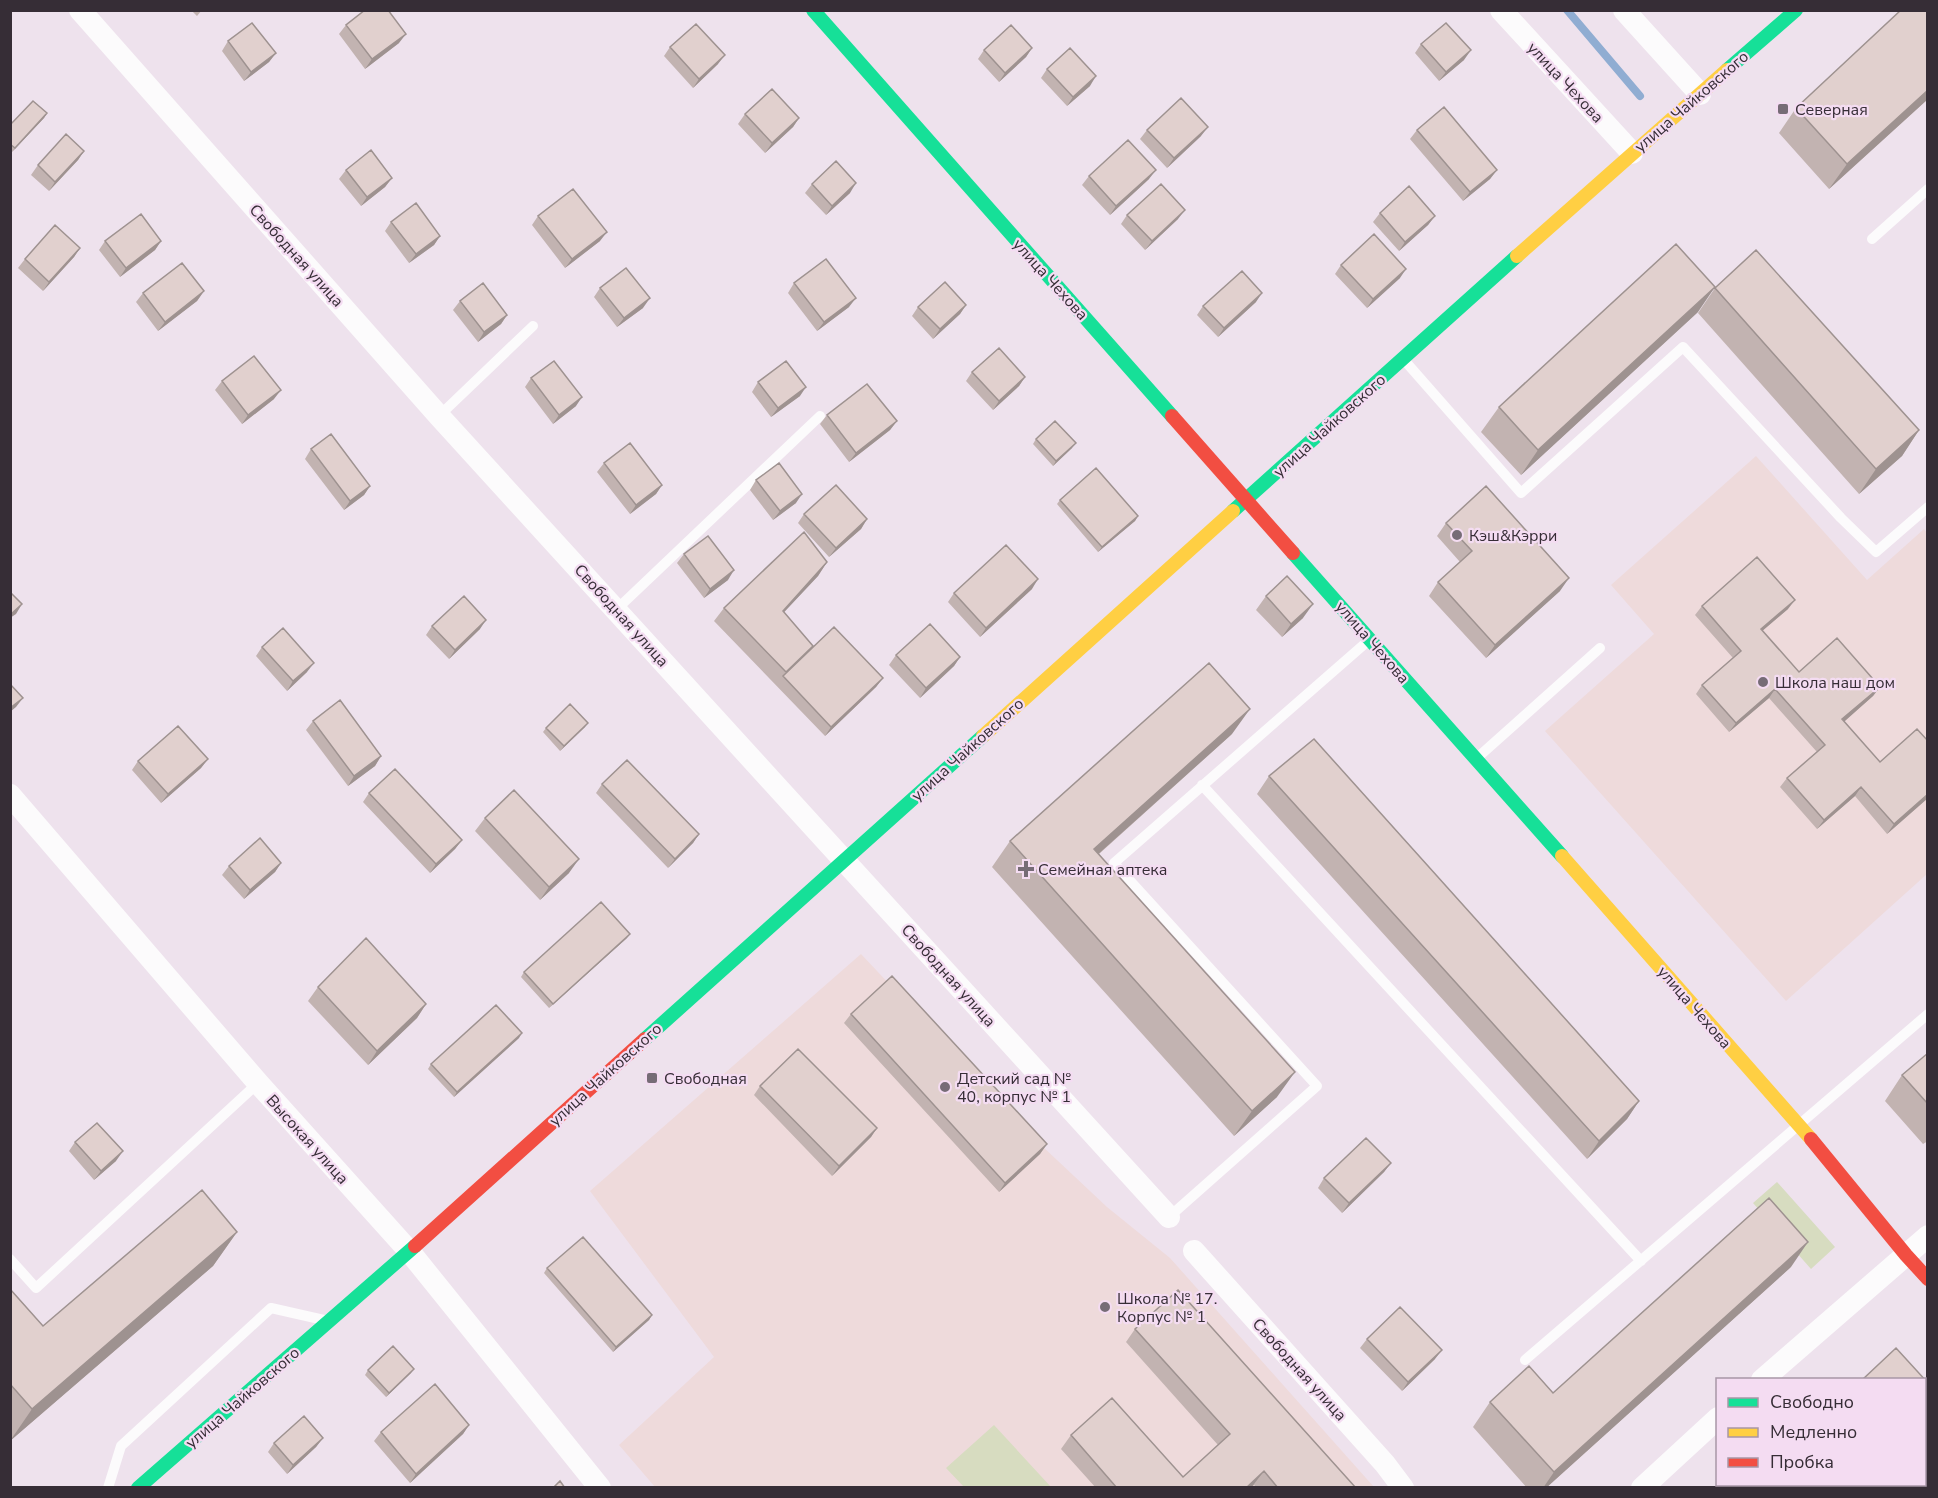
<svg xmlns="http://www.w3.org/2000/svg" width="1938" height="1498" font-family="'Nunito Sans',sans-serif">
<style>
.education{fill:#eedadb}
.green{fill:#d7dcc0}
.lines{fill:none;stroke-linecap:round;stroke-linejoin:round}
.stream{stroke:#90add2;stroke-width:8}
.lane{stroke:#fcfbfc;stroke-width:10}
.street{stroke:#fcfbfc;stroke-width:22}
.fast{stroke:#16e098;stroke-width:14}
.slow{stroke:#ffcf43;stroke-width:14}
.jam{stroke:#f24e42;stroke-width:14}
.wall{fill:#c2b3b1}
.shaded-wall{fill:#9e9290}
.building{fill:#e1d0ce;stroke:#9e9290;stroke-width:1.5}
.poi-dot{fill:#766c76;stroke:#f4dcf2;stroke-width:2}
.labels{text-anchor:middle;stroke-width:4.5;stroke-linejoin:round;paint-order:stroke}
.street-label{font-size:16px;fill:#362d36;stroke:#f4dcf2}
.poi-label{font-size:16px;fill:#362d36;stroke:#f4dcf2;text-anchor:start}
</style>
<rect width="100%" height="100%" fill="#eee2ed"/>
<path class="education" d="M1756,456L1867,580L1924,529L1927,533V874L1786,1001L1545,731L1654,634L1611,585Z
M861,954L1041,1145L1107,1207L1170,1258L1374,1487H655L619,1445L714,1357L590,1191Z"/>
<path class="green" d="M1777,1182L1835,1247L1811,1269L1753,1203Z
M994,1425L1051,1487H964L946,1468Z"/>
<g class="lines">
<path class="stream" d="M1567,10L1640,96"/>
<path class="lane" d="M1872,239L1928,189
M1405,361L1521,493L1683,347L1841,518L1876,552L1928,507
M439,416L533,326
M617,609L820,416
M1477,758L1600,648
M1202,785L1641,1261
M1169,1217L1317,1086L1114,863L1368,641
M10,1259L36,1288L258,1083
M1525,1360L1928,1014
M108,1488L121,1446L271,1308L324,1320"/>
<path class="street" d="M80,10L439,416L1169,1217
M1501,10L1632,153
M1624,10L1700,94
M10,795L258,1083L409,1251L600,1488
M1194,1251L1385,1464L1403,1488
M1762,1380L1928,1236
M1642,1488L1718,1418"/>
<path class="fast" d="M813,10L1172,416
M1727,70L1796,10
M1233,511L1517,256
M1293,553L1562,856
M645,1039L983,736
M138,1488L415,1246"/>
<path class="slow" d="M1517,256L1727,70
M983,736L1233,511
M1562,856L1811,1139"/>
<path class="jam" d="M1172,416L1293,553
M1811,1139L1906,1255L1928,1279
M415,1246L645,1039"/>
</g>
<path class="wall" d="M191,10H202L197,16Z
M1928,10V99L1829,189L1779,133L1796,108Z
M346,25L399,43L365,69L339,34Z
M228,41L276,53L269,62L244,81L222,51Z
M1421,44L1464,60L1439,81L1415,53Z
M670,47L718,64L693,88L664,56Z
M1032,48L1026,57L999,82L978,59L984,50Z
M1047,69L1090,86L1067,106L1041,78Z
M47,113L44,118L12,152L10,151V125Z
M745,114L799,118L793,127L765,153L738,124Z
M1147,130L1201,136L1167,168L1140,139Z
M1417,130L1497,170L1490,179L1463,201L1410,139Z
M84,151L78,160L49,191L31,175L38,165Z
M346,170L392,178L385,187L361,206L339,179Z
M1089,176L1149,179L1110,215L1082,185Z
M812,184L850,193L826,215L805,193Z
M1380,213L1435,216L1428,225L1399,251L1373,222Z
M1127,215L1178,219L1145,250L1121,224Z
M538,216L600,241L565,268L532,225Z
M391,222L440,236L434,245L409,263L385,231Z
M105,241H161L155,250L120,277L99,250Z
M80,248L74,257L43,291L18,268L25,259Z
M1341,265L1400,278L1367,308L1335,274Z
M794,283L849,307L817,331L788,293Z
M600,288L643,308L617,327L594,297Z
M1715,288L1919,430L1902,456L1859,494L1698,313Z
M204,291L197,301L158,331L136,302L143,293Z
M460,301L507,315L501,324L478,342L453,310Z
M1256,302L1218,337L1197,315L1203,306Z
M966,305L960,314L933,339L912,316L918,307Z
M1698,312L1521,475L1481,432L1499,407Z
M972,372L1025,377L1019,386L993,410L966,381Z
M531,378L576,406L553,424L525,387Z
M222,381L274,399L242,424L215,390Z
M758,382L800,396L771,417L752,392Z
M827,415L897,421L890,430L849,462L820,424Z
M1036,439L1072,448L1053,466L1033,444Z
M311,449L370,486L364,495L344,510L305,459Z
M604,463L662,485L656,494L630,514L597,472Z
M756,480L796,503L773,520L750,490Z
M1060,500L1138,516L1135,521L1098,552L1057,504Z
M804,514L867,519L861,529L829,557L798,523Z
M1446,523L1560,591L1486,658L1429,596L1438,582L1460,562L1437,536Z
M684,554L728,580L704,598L677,563Z
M827,562L818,576L784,612L813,646L810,651L883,678L876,687L825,736L714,621L724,608Z
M1032,589L980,637L948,602L954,593Z
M1266,596L1303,618L1282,637L1256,610Z
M1702,606L1788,609L1762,631L1799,672L1880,687L1873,696L1844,721L1880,762L1928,798L1887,834L1855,796L1817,829L1780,787L1787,778L1817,752L1769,698L1729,732L1696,694L1702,685L1733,658L1695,615Z
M432,626L480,629L449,659L426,635Z
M262,647L307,672L287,691L256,656Z
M896,655L960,657L954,666L920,698L889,665Z
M313,721L381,756L375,766L348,786L306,730Z
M585,727L560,751L543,732L546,728Z
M1232,734L1099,854L1277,1097L1234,1136L992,867L1010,841Z
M208,759L201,768L161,803L132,770L138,761Z
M1269,776L1639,1101L1627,1119L1587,1159L1257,794Z
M602,784L699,834L693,843L668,868L596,793Z
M369,793L462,840L455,849L430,873L363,802Z
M485,818L569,873L540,900L475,831Z
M281,863L275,872L244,899L222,875L229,866Z
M627,938L549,1008L521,977L524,972Z
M318,987L426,1004L417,1018L368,1065L308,1001Z
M851,1014L1047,1144L1040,1154L999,1192L844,1023Z
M519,1038L454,1097L428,1069L431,1064Z
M1928,1053V1141L1923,1144L1885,1101L1902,1075Z
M760,1086L877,1128L871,1137L832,1176L754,1095Z
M75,1142L116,1161L94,1180L69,1151Z
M1391,1163L1384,1172L1342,1213L1318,1188L1324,1178Z
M237,1232L213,1266L10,1441V1289L43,1326Z
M1791,1267L1546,1488H1527L1473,1427L1490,1402L1553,1393Z
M547,1268L652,1315L649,1320L613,1352L544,1273Z
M1135,1329L1356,1488H1257L1254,1485L1251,1488H1096L1061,1449L1071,1435L1183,1477L1218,1445L1126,1342Z
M1367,1339L1435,1359L1402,1391L1360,1348Z
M368,1370L411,1373L386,1397L365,1375Z
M469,1425L463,1434L410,1483L374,1441L381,1432Z
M323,1438L316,1447L287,1474L268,1452L274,1443Z"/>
<path class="shaded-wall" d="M406,34L399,43L365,69L372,59Z
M1032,48L1026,57L999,82L1005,73Z
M1471,50L1464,60L1439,81L1446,72Z
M276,53L269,62L244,81L251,72Z
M725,55L718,64L693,88L699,79Z
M1096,76L1090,86L1067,106L1073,97Z
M1928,90V99L1829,189L1847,164Z
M47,113L44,118L12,152L15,148Z
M799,118L793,127L765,153L772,143Z
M1208,127L1201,136L1167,168L1174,158Z
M84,151L78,160L49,191L55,182Z
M1156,170L1149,179L1110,215L1116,206Z
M1497,170L1490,179L1463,201L1470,192Z
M392,178L385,187L361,206L367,197Z
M856,183L850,193L826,215L832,206Z
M1185,210L1178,219L1145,250L1152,241Z
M1435,216L1428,225L1399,251L1405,242Z
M607,232L600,241L565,268L572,259Z
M440,236L434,245L409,263L416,254Z
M161,241L155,250L120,277L126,268Z
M80,248L74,257L43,291L49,282Z
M1406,269L1400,278L1367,308L1373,299Z
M1715,287L1698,312L1521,475L1538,450Z
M204,291L197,301L158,331L165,322Z
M1262,293L1256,302L1218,337L1224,328Z
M650,298L643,308L617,327L624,318Z
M856,298L849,307L817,331L824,322Z
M966,305L960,314L933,339L940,329Z
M507,315L501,324L478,342L484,332Z
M1025,377L1019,386L993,410L999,401Z
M806,387L800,396L771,417L778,408Z
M281,390L274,399L242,424L248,415Z
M582,397L576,406L553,424L559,415Z
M897,421L890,430L849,462L856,453Z
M1919,430L1902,456L1859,494L1876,469Z
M1076,443L1072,448L1053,466L1056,461Z
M662,485L656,494L630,514L636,505Z
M370,486L364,495L344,510L350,501Z
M802,494L796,503L773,520L780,511Z
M1138,516L1135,521L1098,552L1102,547Z
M867,519L861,529L829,557L836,548Z
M827,562L818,576L773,624L783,611Z
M734,570L728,580L704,598L710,589Z
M1569,578L1560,591L1486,658L1495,645Z
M1038,579L1032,589L980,637L986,628Z
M1795,600L1788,609L1754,638L1761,629Z
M22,604L16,614L10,618V615Z
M1313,604L1303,618L1282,637L1291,624Z
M486,620L480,629L449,659L455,650Z
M960,657L954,666L920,698L926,688Z
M314,663L307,672L287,691L293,681Z
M883,678L876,687L825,736L831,727Z
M1880,687L1873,696L1836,729L1842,719Z
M1775,689L1769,698L1729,732L1736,723Z
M23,698L16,707L10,712V708Z
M1250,709L1232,734L1076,874L1094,849Z
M588,723L585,727L560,751L564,746Z
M381,756L375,766L348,786L354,776Z
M208,759L201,768L161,803L168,794Z
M1861,787L1855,796L1817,829L1824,820Z
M1928,794V798L1887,834L1894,824Z
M699,834L693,843L668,868L675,859Z
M462,840L455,849L430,873L436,864Z
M579,859L569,873L540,900L549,887Z
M281,863L275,872L244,899L250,890Z
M630,934L627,938L549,1008L553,1004Z
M426,1004L417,1018L368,1065L377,1051Z
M522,1033L519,1038L454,1097L457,1092Z
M1295,1072L1277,1097L1234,1136L1252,1111Z
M1639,1101L1627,1119L1587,1159L1599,1141Z
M877,1128L871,1137L832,1176L839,1166Z
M1047,1144L1040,1154L999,1192L1005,1183Z
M123,1151L116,1161L94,1180L101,1171Z
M1391,1163L1384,1172L1342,1213L1349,1203Z
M237,1232L213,1266L10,1441L32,1409Z
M1808,1242L1791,1267L1546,1488H1543L1554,1472Z
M652,1315L649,1320L613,1352L616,1347Z
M1442,1350L1435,1359L1402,1391L1408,1382Z
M414,1369L411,1373L386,1397L389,1393Z
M1928,1400V1406L1924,1408V1403Z
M469,1425L463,1434L410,1483L416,1474Z
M323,1438L316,1447L287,1474L293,1465Z
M1264,1471L1251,1488H1246Z"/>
<path class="building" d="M365,10H388L406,34L372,59L346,25Z
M1901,10H1928V90L1847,164L1796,108Z
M252,23L276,53L251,72L228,41Z
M1446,23L1471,50L1446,72L1421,44Z
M696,24L725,55L699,79L670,47Z
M1011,25L1032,48L1005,73L984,50Z
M1070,48L1096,76L1073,97L1047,69Z
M772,89L799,118L772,143L745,114Z
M1181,98L1208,127L1174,158L1147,130Z
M33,101L47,113L15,148L10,144V125Z
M1444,107L1497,170L1470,192L1417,130Z
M66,134L84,151L55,182L38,165Z
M1128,140L1156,170L1116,206L1089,176Z
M371,150L392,178L367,197L346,170Z
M836,161L856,183L832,206L812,184Z
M1161,184L1185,210L1152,241L1127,215Z
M1409,186L1435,216L1405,242L1380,213Z
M573,189L607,232L572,259L538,216Z
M416,203L440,236L416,254L391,222Z
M141,214L161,241L126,268L105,241Z
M55,225L80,248L49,282L25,259Z
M1374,234L1406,269L1373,299L1341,265Z
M1676,244L1715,287L1538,450L1499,407Z
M1756,250L1919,430L1876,469L1715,288Z
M826,259L856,298L824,322L794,283Z
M182,263L204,291L165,322L143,293Z
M626,268L650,298L624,318L600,288Z
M1242,271L1262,293L1224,328L1203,306Z
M945,282L966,305L940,329L918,307Z
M483,283L507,315L484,332L460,301Z
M999,348L1025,377L999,401L972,372Z
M254,356L281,390L248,415L222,381Z
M554,361L582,397L559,415L531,378Z
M786,361L806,387L778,408L758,382Z
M867,384L897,421L856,453L827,415Z
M1055,421L1076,443L1056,461L1036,439Z
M331,434L370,486L350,501L311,449Z
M630,443L662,485L636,505L604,463Z
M779,463L802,494L780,511L756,480Z
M1096,468L1138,516L1102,547L1060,500Z
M836,485L867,519L836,548L804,514Z
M1486,486L1569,578L1495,645L1438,582L1472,551L1446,523Z
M804,532L827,562L783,611L813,646L786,672L724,608Z
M708,536L734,570L710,589L684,554Z
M1006,545L1038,579L986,628L954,593Z
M1757,557L1795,600L1761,629L1799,672L1837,638L1880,687L1842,719L1880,762L1917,729L1928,741V794L1894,824L1861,787L1824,820L1787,778L1825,745L1775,689L1736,723L1702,685L1741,651L1702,606Z
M1287,576L1313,604L1291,624L1266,596Z
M10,592L22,604L10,615Z
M464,596L486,620L455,650L432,626Z
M930,624L960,657L926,688L896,655Z
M834,627L883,678L831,727L783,676Z
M283,628L314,663L293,681L262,647Z
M1209,663L1250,709L1094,849L1295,1072L1252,1111L1010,841Z
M10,684L23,698L10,708Z
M340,700L381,756L354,776L313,721Z
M570,704L588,723L564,746L546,728Z
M178,726L208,759L168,794L138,761Z
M1314,739L1639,1101L1599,1141L1269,776Z
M627,760L699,834L675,859L602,784Z
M395,769L462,840L436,864L369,793Z
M514,790L579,859L549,887L485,818Z
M260,838L281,863L250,890L229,866Z
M601,902L630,934L553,1004L524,972Z
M366,938L426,1004L377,1051L318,987Z
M892,976L1047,1144L1005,1183L851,1014Z
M496,1005L522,1033L457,1092L431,1064Z
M798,1049L877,1128L839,1166L760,1086Z
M1928,1053V1104L1902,1075Z
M97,1123L123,1151L101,1171L75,1142Z
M1366,1138L1391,1163L1349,1203L1324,1178Z
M202,1190L237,1232L32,1409L10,1384V1289L43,1326Z
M1769,1198L1808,1242L1554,1472L1490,1402L1529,1366L1553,1393Z
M583,1237L652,1315L616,1347L547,1268Z
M1178,1290L1356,1488H1278L1264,1471L1246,1488H1117L1071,1435L1112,1398L1183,1477L1230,1434L1135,1329Z
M1400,1307L1442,1350L1408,1382L1367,1339Z
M393,1346L414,1369L389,1393L368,1370Z
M1896,1348L1928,1383V1400L1924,1403V1380H1862Z
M435,1384L469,1425L416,1474L381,1432Z
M304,1416L323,1438L293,1465L274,1443Z
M560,1481L565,1488H553Z"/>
<g class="poi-dot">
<rect x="1777" y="103" width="12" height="12" rx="3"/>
<circle cx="1457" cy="535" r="6"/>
<circle cx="1763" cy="682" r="6"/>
<path d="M1023 860h6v6h6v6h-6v6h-6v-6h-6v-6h6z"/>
<rect x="646" y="1072" width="12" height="12" rx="3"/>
<circle cx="945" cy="1087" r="6"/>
<circle cx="1105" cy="1307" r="6"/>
</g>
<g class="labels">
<g class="street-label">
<text transform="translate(1566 82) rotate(47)" y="6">улица Чехова</text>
<text transform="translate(1691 101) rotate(-41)" y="6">улица Чайковского</text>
<text transform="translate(297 255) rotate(48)" y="6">Свободная улица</text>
<text transform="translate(1051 279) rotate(48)" y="6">улица Чехова</text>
<text transform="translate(1329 425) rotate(-42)" y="6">улица Чайковского</text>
<text transform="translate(622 615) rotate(48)" y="6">Свободная улица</text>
<text transform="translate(1373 642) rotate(49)" y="6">улица Чехова</text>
<text transform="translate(967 749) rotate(-42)" y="6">улица Чайковского</text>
<text transform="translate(949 975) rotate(48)" y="6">Свободная улица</text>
<text transform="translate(1695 1007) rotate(49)" y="6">улица Чехова</text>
<text transform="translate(605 1074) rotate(-42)" y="6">улица Чайковского</text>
<text transform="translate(308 1139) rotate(48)" y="6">Высокая улица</text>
<text transform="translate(1300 1369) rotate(48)" y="6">Свободная улица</text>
<text transform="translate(242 1397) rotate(-41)" y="6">улица Чайковского</text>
</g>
<g class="poi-label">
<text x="1795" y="115">Северная</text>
<text x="1469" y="541">Кэш&amp;Кэрри</text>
<text x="1775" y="688">Школа наш дом</text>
<text x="1038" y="875">Семейная аптека</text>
<text x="664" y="1084">Свободная</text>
<text x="957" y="1084">Детский сад №<tspan x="957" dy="18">40, корпус № 1</tspan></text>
<text x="1117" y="1304">Школа № 17.<tspan x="1117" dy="18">Корпус № 1</tspan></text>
</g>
</g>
<rect width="1938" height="1498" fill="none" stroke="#362d36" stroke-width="24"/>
<rect x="1716" y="1378" width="210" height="108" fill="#f4dcf2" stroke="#a896a7" stroke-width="1.5"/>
<rect x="1728" y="1398" width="30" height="9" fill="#16e098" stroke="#a896a7" stroke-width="1.5"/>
<text x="1770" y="1408" font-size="18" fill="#362d36">Свободно</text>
<rect x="1728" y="1428" width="30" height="9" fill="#ffcf43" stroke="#a896a7" stroke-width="1.5"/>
<text x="1770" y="1438" font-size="18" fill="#362d36">Медленно</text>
<rect x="1728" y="1458" width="30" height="9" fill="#f24e42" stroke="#a896a7" stroke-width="1.5"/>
<text x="1770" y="1468" font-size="18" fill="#362d36">Пробка</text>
</svg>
